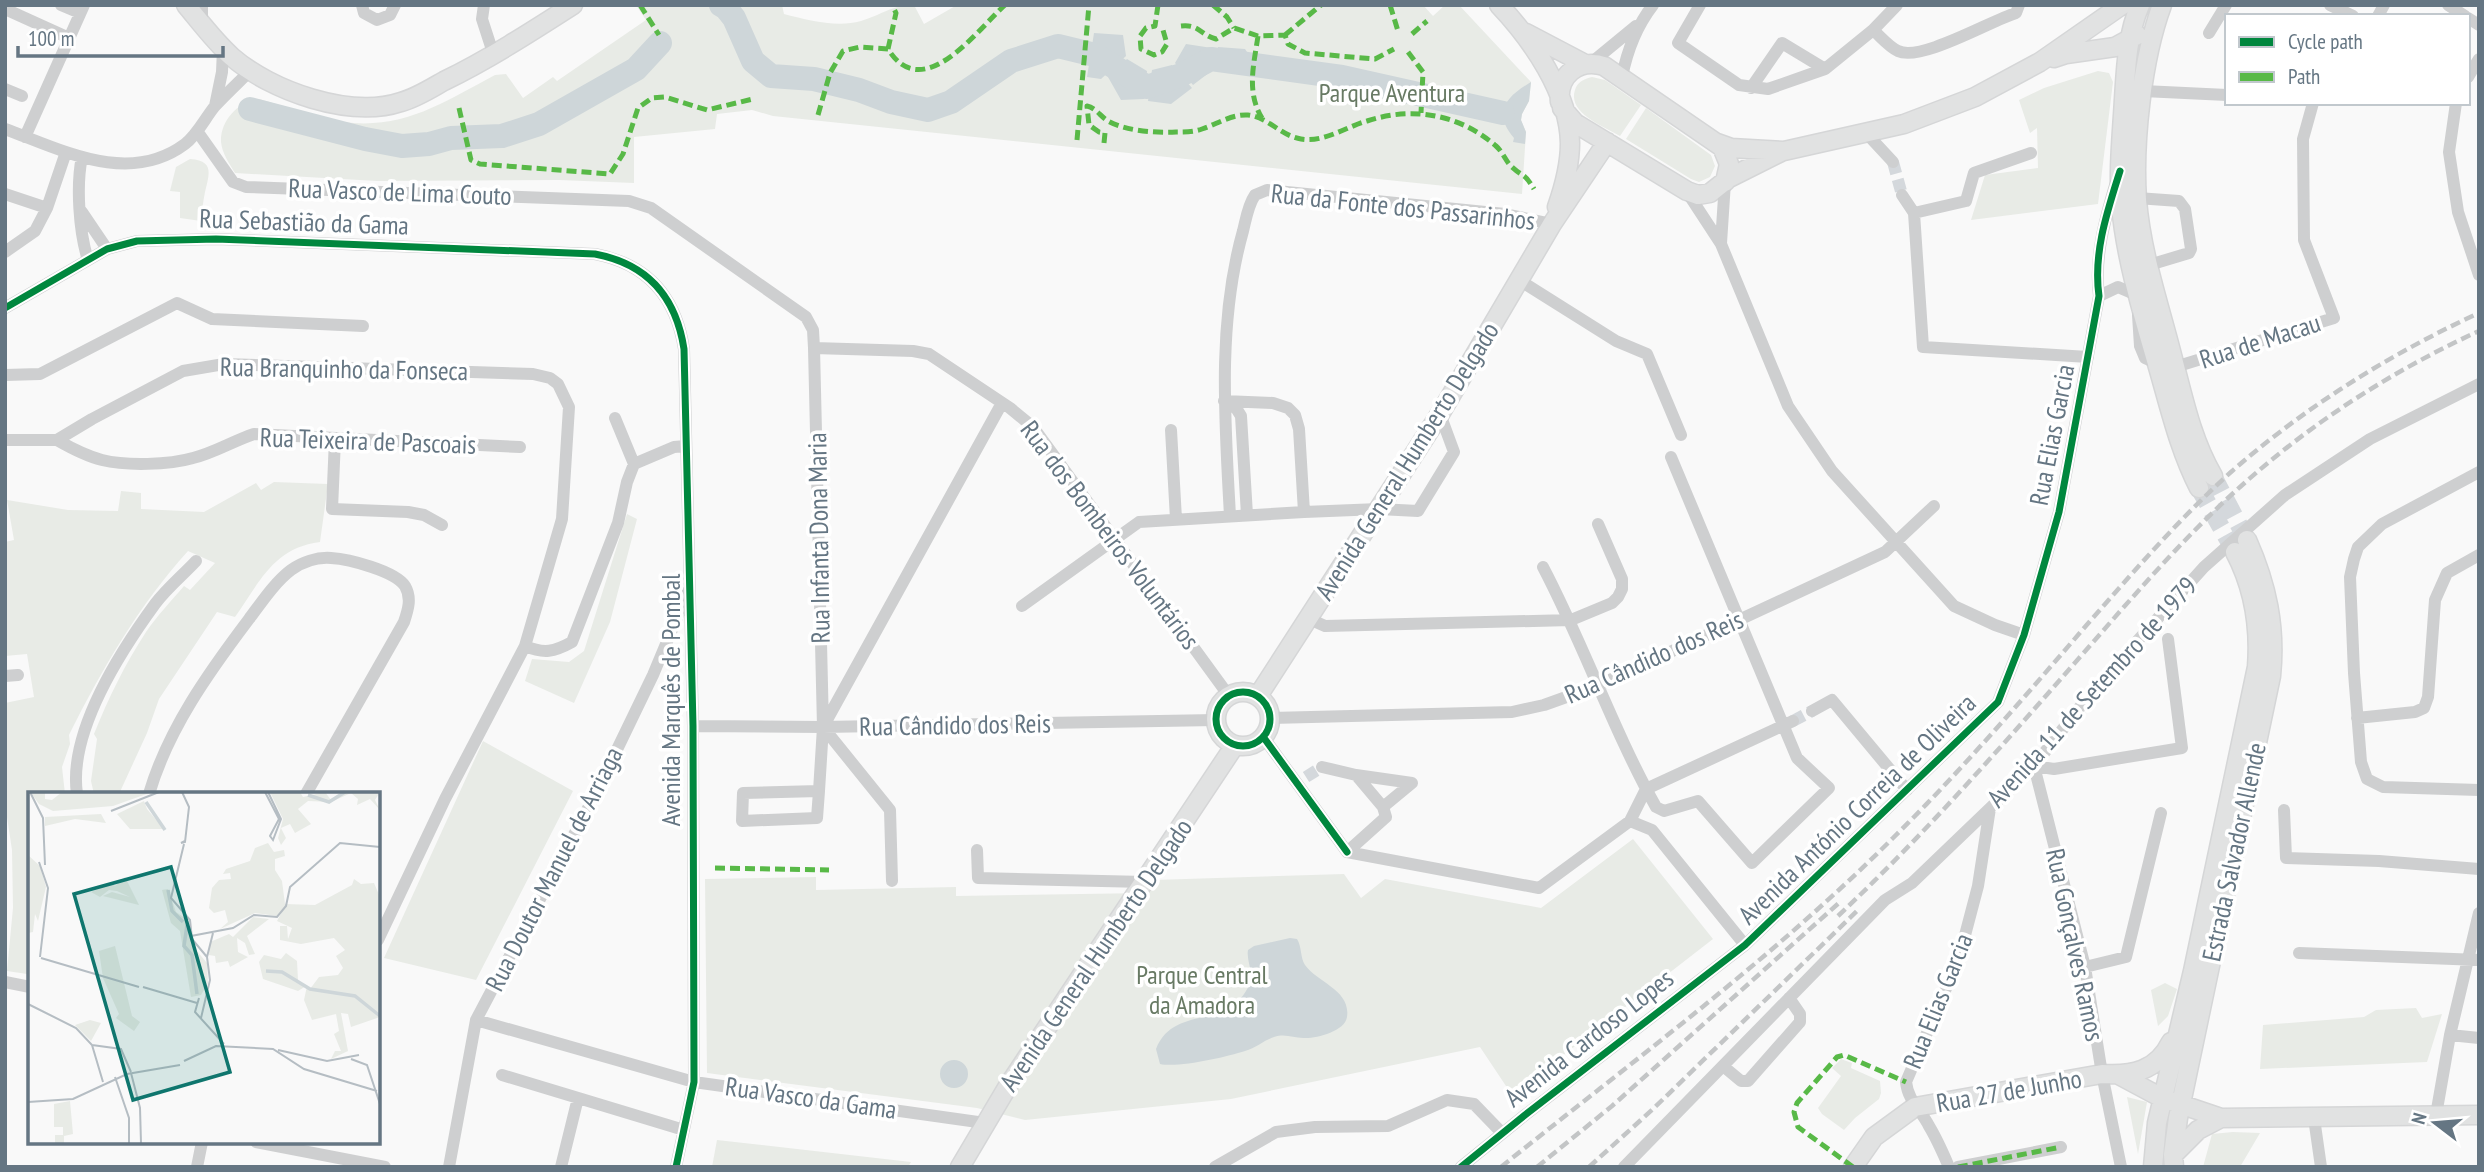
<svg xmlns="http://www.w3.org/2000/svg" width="2484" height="1172" font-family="'PT Sans Narrow',sans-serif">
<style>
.green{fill:#e8ebe6}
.water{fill:#ced6d9}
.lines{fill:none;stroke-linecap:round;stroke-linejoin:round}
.river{stroke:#ced6d9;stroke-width:24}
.street-tunnel{stroke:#d4d8dc;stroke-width:12;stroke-dasharray:12 6;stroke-linecap:butt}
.secondary-tunnel{stroke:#d4d8dc;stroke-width:18;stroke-dasharray:18 9;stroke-linecap:butt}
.secondary-casing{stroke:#d5d6d7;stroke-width:21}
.street{stroke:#cecfd0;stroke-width:12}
.secondary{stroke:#e1e2e2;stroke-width:18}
.rail{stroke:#c3c5c6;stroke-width:4.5;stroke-dasharray:10 5;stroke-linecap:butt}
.quiet{stroke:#58b947;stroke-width:5;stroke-dasharray:10 5;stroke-linecap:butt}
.cycleway-casing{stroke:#fff;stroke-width:11}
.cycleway{stroke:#00873e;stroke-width:7}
.labels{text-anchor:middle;stroke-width:7;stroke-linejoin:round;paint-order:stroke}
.park-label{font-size:26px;fill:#687a64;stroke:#fff}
.street-label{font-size:26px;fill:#657683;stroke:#fff}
.inset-river{fill:none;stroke:#ced6d9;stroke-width:3.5}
.inset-road{fill:none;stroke:#b5bdc3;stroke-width:2}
.view{fill:#0f766e;fill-opacity:0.15;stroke:#0f766e;stroke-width:3.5}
.inset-edge{fill:none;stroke:#657683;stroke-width:3.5}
</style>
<rect width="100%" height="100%" fill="#f9f9f9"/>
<path class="green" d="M636,5H782L784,14C807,20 837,28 861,21C881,15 892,5 914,5L924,24L957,5H1423L1433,16L1445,5H1459L1531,82L1529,101L1522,114L1521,120L1526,132L1522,194L773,116L752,110L717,114L715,129L634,137V183L559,180L377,181L235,173C229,163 222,153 221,142C220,120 239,101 259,99C287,106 315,119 343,122C404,130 444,102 495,75L506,74L523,98L553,77L557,81L646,20Z
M2098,71L2109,73L2113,82L2098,204L1971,220L1985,175L2038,168L2037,128L2030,133L2019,100L2044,88Z
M1592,77L1605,80L1641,105L1620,136C1605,127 1567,113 1575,90C1577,82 1584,79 1592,77Z
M1646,108L1711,155L1715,166L1710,177L1699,182L1691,179L1626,139Z
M190,159C215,161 209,174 205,192C203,202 202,211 201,221L180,218V192L170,191L176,167Z
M274,482L328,484L320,542C273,548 260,582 235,617L217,612L159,699L147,733L119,794H94L91,781L97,739L94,734C108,699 125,664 146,632C157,616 171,601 184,586L190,590L215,563L188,551C139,605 102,669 69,735L70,744L62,767L65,794H30V956L27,974L7,971L13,908L12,850L5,804V703L34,697L27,654L5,656V542L14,540L7,500L68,510L118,511L121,491L141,493V509L204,512L256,483L261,490Z
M627,514L637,519L610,622L574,703L525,681L532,659L569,662L584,651Z
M483,741L573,791L476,980L384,958Z
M1633,839L1713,939L1512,1095L1480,1047L1231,1099L1025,1120L977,1108L707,1073L705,879L816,877V890L956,887V896L1146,893L1154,880L1344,874L1361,898L1385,879L1541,908Z
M2165,983L2177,989L2168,1016L2158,1026L2151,990Z
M2416,1008L2422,1018L2442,1014L2427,1062L2260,1069L2263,1025L2364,1017L2376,1010Z
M1841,1059L1852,1063L1851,1068L1880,1081L1881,1093L1879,1099L1855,1118L1844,1130L1822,1114L1818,1108L1841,1076L1832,1068Z
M2127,1097L2147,1102L2138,1154Z
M2233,1132L2260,1133L2240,1167H2203L2212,1134Z
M717,1140L911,1162L908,1167H712Z"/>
<path class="water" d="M1094,33L1123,35L1126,56L1101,79L1087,77Z
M1186,44L1212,48L1210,72L1193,85L1175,63Z
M1218,47L1245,49L1249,55L1247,70L1241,73L1215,70Z
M1127,59L1147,71L1144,99L1121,100L1108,77Z
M1172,65L1192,88L1171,104L1148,101L1152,70Z
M1531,82L1529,101L1522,114L1521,120L1526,132L1525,144L1513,142L1514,138C1492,112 1506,97 1531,82Z
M1290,938L1297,939C1302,947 1300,957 1305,965C1318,983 1351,990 1347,1017C1345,1031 1318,1038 1306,1038C1294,1039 1287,1033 1274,1037C1264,1040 1256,1048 1245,1051C1226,1057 1179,1068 1160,1064L1156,1049C1174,1003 1230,1032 1250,983C1254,972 1246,961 1248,950L1254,946Z
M940 1074a14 14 0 1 1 28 0a14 14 0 1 1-28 0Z"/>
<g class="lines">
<path class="river" d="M721,5L726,8L734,18L753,61L771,76L814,79L859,90L891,102L928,110L951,102L1011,61L1058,46L1095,55L1147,87L1181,75L1211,59L1342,77L1503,113
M250,109L365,139L402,146L429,144L451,138L502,136L539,124L636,69L660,43"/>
<path class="street-tunnel" d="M1893,162L1902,195
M1793,721L1812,711
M1306,777L1322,767"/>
<path class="secondary-tunnel" d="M2213,476L2247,540
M2199,488L2235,552"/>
<defs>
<path id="secondary" d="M186,5C201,23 215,42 232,57C271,91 350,119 401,102C416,98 430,89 444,81C489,59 531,32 573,5
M1499,5C1532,40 1569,93 1570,143C1570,165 1564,187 1557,207
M2140,5C2127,35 2126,68 2124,99C2122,135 2118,170 2121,206C2126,260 2143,315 2158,367C2170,408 2179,449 2199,488
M2162,5C2142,59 2133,143 2137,200C2141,252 2159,304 2172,355C2183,396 2191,438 2213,476
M1526,33L1585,64
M2054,58L2066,54L2115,47L2137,35
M1560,102C1557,76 1578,58 1604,66L1722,147L1729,164L1725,182
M1562,108L1575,123L1687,191L1698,195L1710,193L1729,178L1781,152
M1717,143L1731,148L1784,151L1904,124L1975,97L2040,62L2122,5
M1216 719a27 27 0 1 1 54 0a27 27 0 1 1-54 0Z
M1258,696L1440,414L1552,224L1607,142
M2119,1075L2162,1098L2221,1118L2479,1115
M2173,1155L2198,1130L2221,1118
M960,1167L1008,1086L1235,745
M1853,1167L1874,1137L1915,1107L2102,1074C2132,1076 2157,1071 2171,1042
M2153,1167L2157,1123L2193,971L2257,667C2260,627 2254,588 2235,552
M2174,1167L2173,1155L2178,1118L2271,676C2276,627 2267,585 2247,540"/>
</defs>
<use href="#secondary" class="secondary-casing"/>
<path class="street" d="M61,5L80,13
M362,5L364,13L377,20L390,15L395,5
M484,5L482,19L494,56
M1700,5L1678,43L1739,85L1768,89L1825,69L1873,30L1897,5
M2330,5L2353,16
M2448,5L2465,16
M5,9L69,38
M2378,16L2384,5
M2468,18L2479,25
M202,24V5
M1873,30C1880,36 1889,47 1898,51C1921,62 1990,21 2016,13L2019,5
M2209,33L2226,5
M1591,63L1636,26
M1622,77C1627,51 1636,27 1653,5
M2468,77L2479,59
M1751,88L1782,43L1825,69
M5,89L22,96
M2143,91L2227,95
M2456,103L2449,152L2458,212L2479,275
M215,106L222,72L223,49
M5,129C62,150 129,186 185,144C198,134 205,118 215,106C226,94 238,83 250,71
M197,131L233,182L246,187L629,201L651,208L806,317L813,330L814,348L913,351L929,354L1010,408L1033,427L1229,696
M1867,134L1893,162
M25,137L84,5
M2031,153L1974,173L1966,201L1914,213L1923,347L2088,357
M82,157C76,185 79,232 88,260
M1687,192L1721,244L1788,406L1832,471L1954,606L1995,625L2024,635
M5,194L47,208L66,152
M1902,195L1914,213
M2137,198L2179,201L2185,209L2191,249L2189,253L2149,265
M82,212L107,249
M1721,243L1725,182
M5,252L35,231L47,208
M1519,280L1616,341L1647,354L1681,435
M2099,296L2118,287L2139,296
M5,308L107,249L137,241L216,239L595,254C648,264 676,297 684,349L693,726L694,1082L676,1167
M2138,315L2140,346L2145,358L2165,367H2175L2334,318L2304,240L2303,139L2313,103
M814,348L823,727L819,791L743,793L742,821L817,818L819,791
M5,375L40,374L177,303L212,319L363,326
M1224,401L1273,403L1288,408L1295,415L1299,429L1304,512
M1224,401L1236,408L1241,416L1247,515
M615,418L634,464
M1171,430L1176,519
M335,439L332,509L408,512L424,515L442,525
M5,440H57L92,419L183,371L224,364L533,374L550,378L558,384L569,407L562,519L525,646L445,799L378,940
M57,440C71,448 86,456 102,460C126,466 169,465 193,458C214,453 233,441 254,434L520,447
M2479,472L2382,524L2358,547L2354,559L2350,577L2354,673L2361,762L2367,779L2383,787L2479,790
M1230,516C1225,422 1217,323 1243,231C1246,219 1248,205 1255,195L1267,190L1505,214L1552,224
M1543,567C1584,645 1613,730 1656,807L1664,811L1698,801L1752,863L1829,788L1797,758L1671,457
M1022,606L1139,522L1304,512L1379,509L1418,511L1454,452L1440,414
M1307,618L1325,626L1571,620L1612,603L1618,597L1622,589V579L1598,524
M525,646C544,654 554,652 572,642L618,523L627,482L634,464L674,447L686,446
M5,676L18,675
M1812,711L1832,700L1907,790
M1271,718L1512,712L1544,705L1597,686L1885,552L1934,506
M2357,718L2415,712L2424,708L2428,697L2435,600L2447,573L2479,555
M693,726L823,727L1216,720
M823,727L1002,403
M823,727L890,810L892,881
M1264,738L1347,852
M1322,767L1356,775
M77,794C68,733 120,652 155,604C167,588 183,575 196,561
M149,794C168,729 209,672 249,619C261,603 275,582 291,570C302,562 317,557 331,558C349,559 395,571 405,586C412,598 408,610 404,622L306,794
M2284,810L2286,858L2379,861L2479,869
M1630,821L1652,830L1745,945
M977,850L978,878L1145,882
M1347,852L1539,888L1630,821L1646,789L1793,721
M1347,852L1386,817L1383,807L1412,783L1356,775L1383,807
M2299,953L2479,960
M2085,967L2126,957L2161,813
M5,982L30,987
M476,1020L694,1082L985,1123
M2450,1035L2479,1038
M1723,1066L1741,1081H1748L1800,1022V1014L1789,998
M502,1075L684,1130
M2436,1115L2450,1035L2479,913
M2314,1118L2321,1167
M256,1142L385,1167
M197,1167L202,1142
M449,1167L476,1020L596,793L653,675L689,589
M561,1167L578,1098
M1215,1167L1276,1132L1315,1127L1388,1126L1447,1100L1474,1104L1502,1133
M1461,1167L1525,1115L1745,945L1998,702L2024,635L2059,512L2099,296C2094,257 2105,219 2116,182
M1624,1167L1885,900L1912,883L2034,766L2094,689L2204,567L2285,495L2370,439L2479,384
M1949,1167C1943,1153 1937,1139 1929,1126C1921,1110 1908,1101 1906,1082L1959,958L1978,886L1990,808
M1958,1167L2061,1147
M2121,1167L2102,1074L2085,967L2034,766L2054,769L2182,748L2168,639"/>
<use href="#secondary" class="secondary"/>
<path class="rail" d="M1838,916C1924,835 2002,746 2080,657C2131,599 2182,539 2240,487C2311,423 2392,371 2479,331
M1501,1167C1634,1060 1772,959 1893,838C1963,769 2027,694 2091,620C2136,569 2181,517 2231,472C2305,407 2390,354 2479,313
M1537,1167L1612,1106L1840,902
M1589,1167L1653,1109L1857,911"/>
<path class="quiet" d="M640,5L659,35
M1158,5L1155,26L1146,28L1140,36L1141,49L1154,55L1162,52L1167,44L1163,30
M1213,5L1227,17L1234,28
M1390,5L1398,31
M1181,26C1200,24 1200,35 1216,39L1234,28L1258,36L1285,35L1288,44L1305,53L1375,59L1394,49
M1412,34L1427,21
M1285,35L1321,5
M1258,36C1254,64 1246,92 1262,118
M888,49L896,13L892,5
M1408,52L1423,72L1421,113
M459,108L471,160L480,164L610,174L623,154L638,108L652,98L665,97L707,110L753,99
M818,115L830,73L843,51L860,47L888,49C923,106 978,29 1005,5
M1077,140L1089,5
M1104,143L1105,133L1099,132L1089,125L1087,106C1096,108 1100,116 1108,121C1126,131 1155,133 1176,132C1184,132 1194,132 1202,129C1217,124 1232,114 1248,115C1268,117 1281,136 1301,139C1323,143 1346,127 1367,121C1413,106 1459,114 1496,146C1503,152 1506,162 1512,167C1524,178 1524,172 1534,189
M715,868L829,870
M1853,1167L1798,1127L1794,1112L1797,1103L1837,1057L1844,1055L1906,1082
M1958,1167L2061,1147"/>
<defs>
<path id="cycleway" d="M5,308L107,249L137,241L216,239L595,254C648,264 676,297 684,349L693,726L694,1082L676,1167
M1216 719a27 27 0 1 1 54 0a27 27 0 1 1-54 0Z
M1264,738L1347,852
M1461,1167L1525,1115L1745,945L1998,702L2024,635L2059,512L2099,296C2093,253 2107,212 2120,171"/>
</defs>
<use href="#cycleway" class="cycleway-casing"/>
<use href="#cycleway" class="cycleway"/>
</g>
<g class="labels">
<g class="park-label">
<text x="1392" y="102">Parque Aventura</text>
<text x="1202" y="984">Parque Central<tspan x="1202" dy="30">da Amadora</tspan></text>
</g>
<g class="street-label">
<text transform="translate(400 192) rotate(2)" y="9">Rua Vasco de Lima Couto</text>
<text transform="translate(1403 207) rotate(6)" y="9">Rua da Fonte dos Passarinhos</text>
<text transform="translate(304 222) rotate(2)" y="9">Rua Sebastião da Gama</text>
<text transform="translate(2260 341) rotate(-18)" y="9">Rua de Macau</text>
<text transform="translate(344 369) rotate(1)" y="9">Rua Branquinho da Fonseca</text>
<text transform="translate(2052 435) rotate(-79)" y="9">Rua Elias Garcia</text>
<text transform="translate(368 441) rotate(2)" y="9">Rua Teixeira de Pascoais</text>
<text transform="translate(1407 461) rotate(-58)" y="9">Avenida General Humberto Delgado</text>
<text transform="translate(1110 535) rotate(53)" y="9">Rua dos Bombeiros Voluntários</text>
<text transform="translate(819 538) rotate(-91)" y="9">Rua Infanta Dona Maria</text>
<text transform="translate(1654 657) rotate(-24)" y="9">Rua Cândido dos Reis</text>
<text transform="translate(2092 692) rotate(-48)" y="9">Avenida 11 de Setembro de 1979</text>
<text transform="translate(671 700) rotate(-90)" y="9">Avenida Marquês de Pombal</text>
<text transform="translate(955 725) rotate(-1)" y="9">Rua Cândido dos Reis</text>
<text transform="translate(1857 809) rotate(-44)" y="9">Avenida António Correia de Oliveira</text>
<text transform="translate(2234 852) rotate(-78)" y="9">Estrada Salvador Allende</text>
<text transform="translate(554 869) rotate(-63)" y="9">Rua Doutor Manuel de Arriaga</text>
<text transform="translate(2075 945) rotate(78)" y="9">Rua Gonçalves Ramos</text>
<text transform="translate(1096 955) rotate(-56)" y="9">Avenida General Humberto Delgado</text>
<text transform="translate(1938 1001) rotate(-68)" y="9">Rua Elias Garcia</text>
<text transform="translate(1589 1038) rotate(-38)" y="9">Avenida Cardoso Lopes</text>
<text transform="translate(2009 1091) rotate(-10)" y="9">Rua 27 de Junho</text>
<text transform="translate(811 1098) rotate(8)" y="9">Rua Vasco da Gama</text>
</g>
</g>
<g transform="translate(28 792)">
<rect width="352" height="352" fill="#f9f9f9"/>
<path d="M17,0V7L24,8L34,0H124L85,14L25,19L11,12L3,1ZM242,0H272L275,5L297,0L303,8L315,0H352L347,8L352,18L342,7L329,13L330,7L323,1L303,10L280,9L270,17L283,32L267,41L262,32L253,36L258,46L253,53L250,46L255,27ZM116,9L119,17L136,37H102L89,22ZM73,22L78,31L47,27L17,34V25ZM240,51L246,60L256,58L257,64L247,67V78L254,89L257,112L287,113L324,93L326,87L333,92L346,91L352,105V225L323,235L320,222L313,221L320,259L303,267L307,259H313L306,242L311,239L308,222L284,228L276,208L279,194L282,197L291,185L310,183L315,176L308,164L317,158L306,146L273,152L252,148V134H259L260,147L264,136L249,129L257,114L249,124L227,121L192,137L200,130L197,118L186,121L181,116L184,96L191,88L203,87L202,81L195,82L198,77L222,69L227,56ZM0,63L12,74L18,95L10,129L7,122L5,140L0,141ZM97,85L111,113L75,104L84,100L102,105L89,99L81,98L72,105L63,100L84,91L87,94ZM140,97L148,120L161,129L163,152L179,171L180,191L173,203L163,205L152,139L143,131L134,98ZM225,125L241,127L219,144L227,162L221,163L217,151L209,146L210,160L220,165L202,175L200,169L188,171L187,164L181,163L182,150L201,142L205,145ZM87,154L104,224L112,230L106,239L88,226L91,222L75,186L71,159ZM258,161L269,169L270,188L278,194L270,199L235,187L231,170L236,163L253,167ZM62,228L73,231L63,249L47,233ZM42,309L45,342L36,344V351H27V343H35V335H26V312Z" fill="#e8ebe6"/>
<path class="inset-river" d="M280,3L301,10L317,0M118,10L137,38M140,98L144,119L155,130M159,133L156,154L164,163L169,202M238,179L254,180L282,197L327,204L352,224"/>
<path class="inset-road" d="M2,0L15,26L17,73M154,0L161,15L157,50L153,51L157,49M237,0L251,27L242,44L245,48L253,27L240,0M83,19L131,0M156,52L143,106L162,128L164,147L179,165M11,70L20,96L12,165M163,144L205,136L226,123L249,125L258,114L262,95L312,51L352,55M13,166L111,195M115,195L169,211M171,206L167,220L196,252M0,212L48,236L64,253L75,290M173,226L182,188L179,165L185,141M64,253L93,257L103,280M250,258L299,269L331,263M323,267L339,273L352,312M156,269L188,254L245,257L276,277L349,299M103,281L112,316L113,351M87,285L101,326V351M0,310L45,307L99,282L152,273"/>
<path class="view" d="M143,75L202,280L105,308L46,102Z"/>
<rect width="352" height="352" class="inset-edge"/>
</g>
<rect width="2484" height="1172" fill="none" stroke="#657683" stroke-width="14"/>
<rect x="2225" y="14" width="245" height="91" fill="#ffffff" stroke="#c1c8cd" stroke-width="2"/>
<rect x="2239" y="37" width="35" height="10" fill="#00873e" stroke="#c1c8cd" stroke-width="2"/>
<text x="2288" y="49" font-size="21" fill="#657683">Cycle path</text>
<rect x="2239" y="72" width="35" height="10" fill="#58b947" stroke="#c1c8cd" stroke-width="2"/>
<text x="2288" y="84" font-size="21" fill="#657683">Path</text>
<g transform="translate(2435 1123) rotate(286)" stroke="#ffffff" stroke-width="5" paint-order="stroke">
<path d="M0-5L12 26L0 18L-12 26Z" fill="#657683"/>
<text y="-10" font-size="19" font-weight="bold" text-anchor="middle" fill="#657683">N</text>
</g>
<path d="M18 46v10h205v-10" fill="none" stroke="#657683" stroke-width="3.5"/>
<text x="28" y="46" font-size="21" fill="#657683" stroke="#ffffff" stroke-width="5" paint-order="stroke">100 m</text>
</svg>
